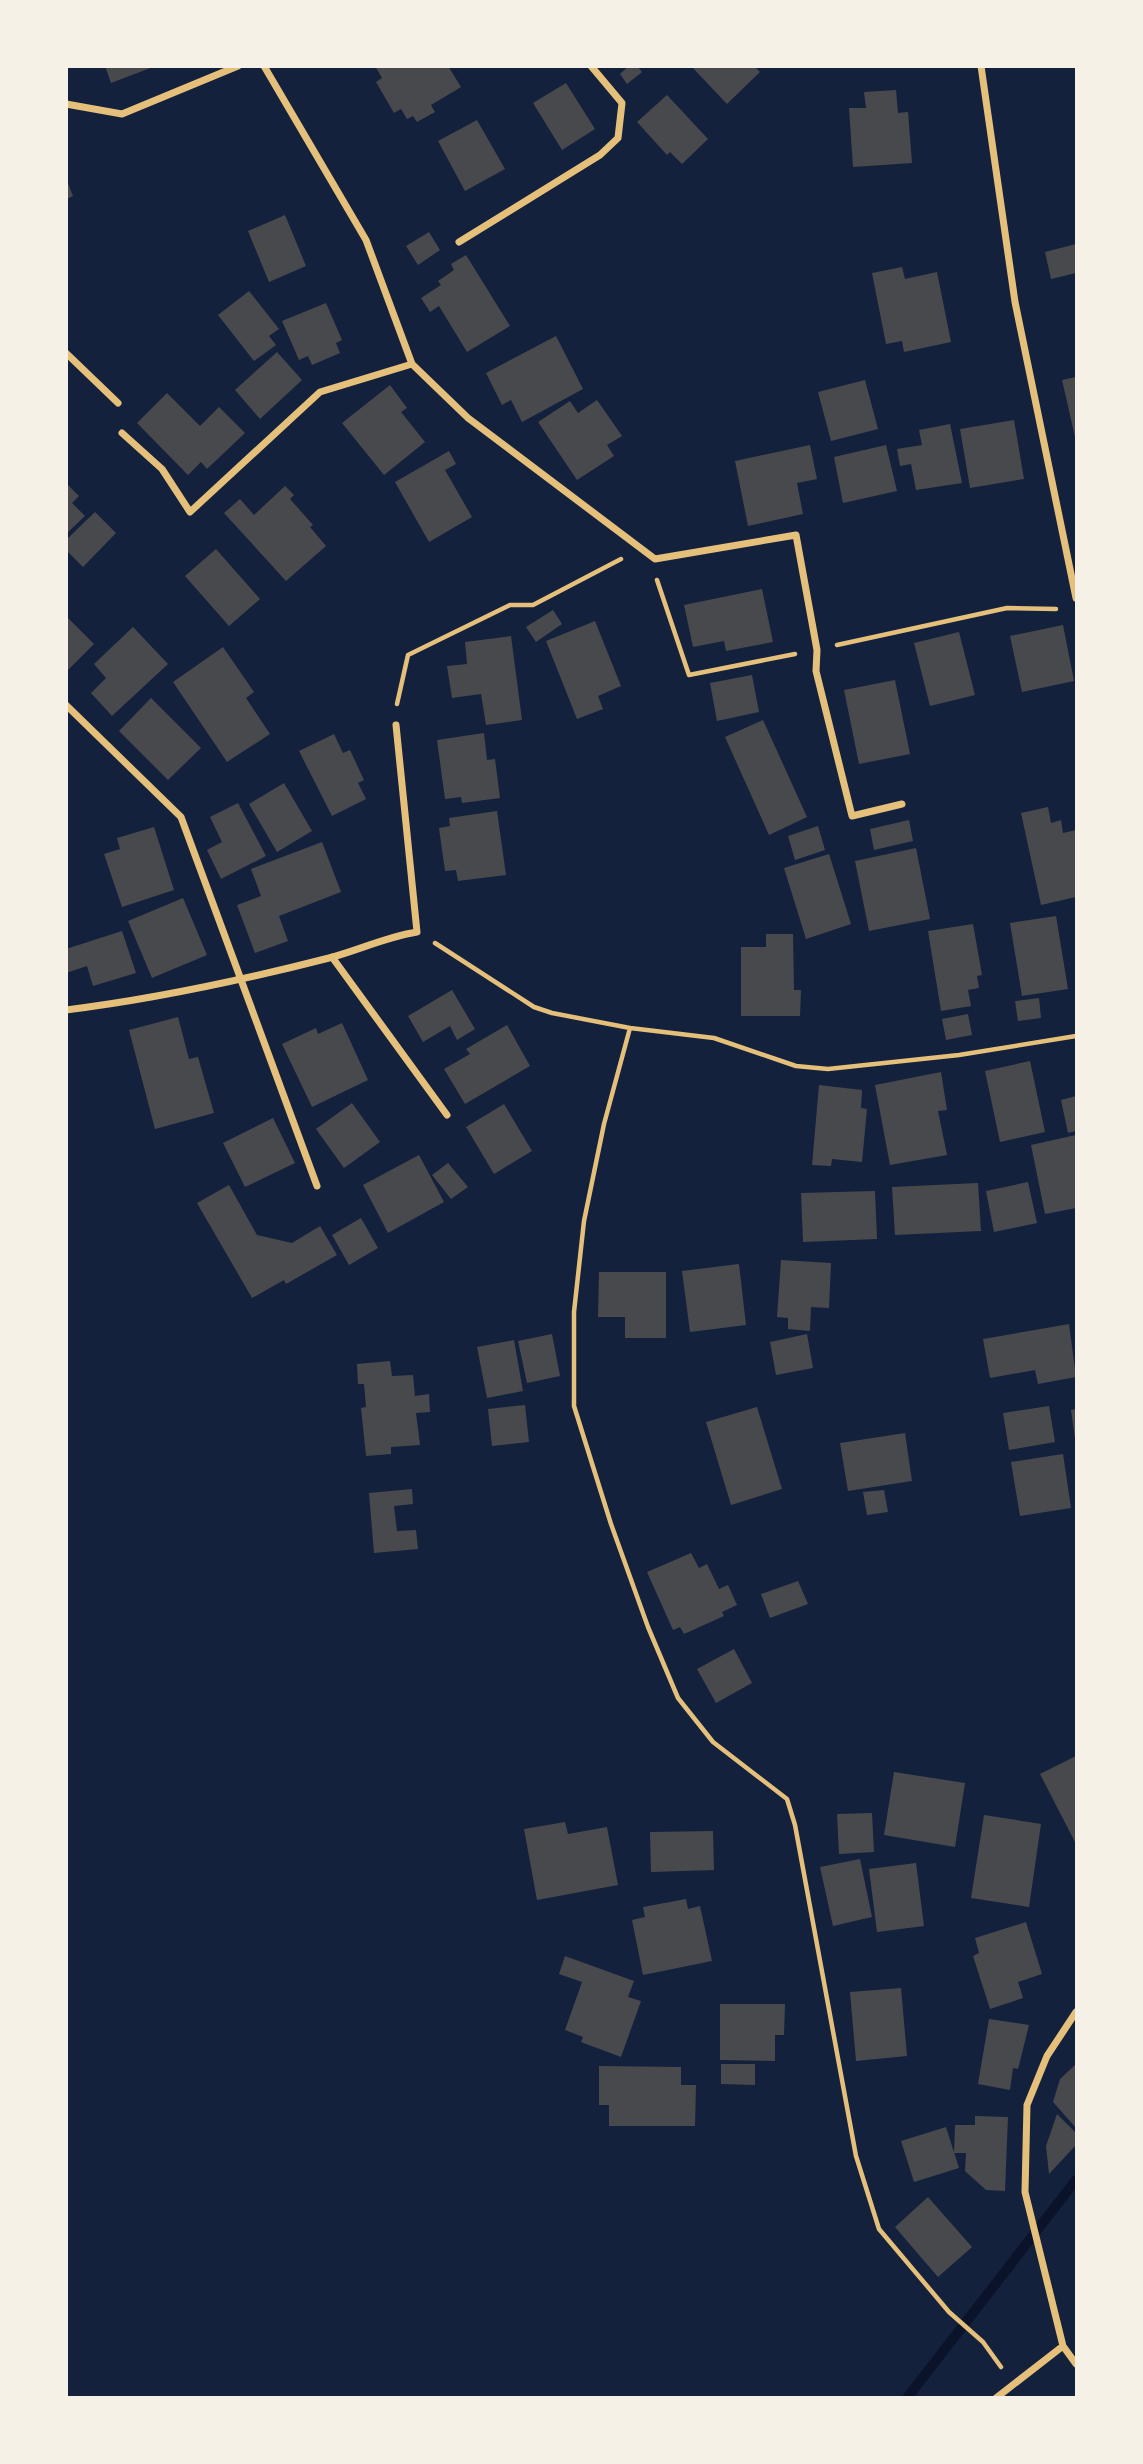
<svg xmlns="http://www.w3.org/2000/svg" width="1143" height="2464" font-family="Helvetica,sans-serif">
<style>
.lines{fill:none;stroke-linecap:round;stroke-linejoin:round}
.stream{stroke:#0b132b;stroke-width:10}
.building{fill:#48494c}
.path{stroke:#e5c07b;stroke-width:4.5}
.minor{stroke:#e5c07b;stroke-width:7}
</style>
<rect width="100%" height="100%" fill="#14213d"/>
<g class="lines">
<path class="stream" d="M907,2398L1076,2180"/>
</g>
<path class="building" d="M105,66H153V67L111,83Z
M375,66H448L461,87L431,105L435,112L417,122L413,116L407,119L401,109L394,113L376,82L382,78Z
M629,66H637L642,72L627,84L620,74Z
M691,66H754L760,72L727,104Z
M566,83L595,129L562,150L533,103Z
M896,90L898,113L908,112L912,163L853,167L849,108H866L864,92Z
M667,95L708,139L682,164L670,152L667,155L637,122Z
M477,120L505,169L465,191L438,141Z
M67,181L73,196L67,199Z
M285,215L306,266L269,282L248,231Z
M429,232L440,250L418,265L406,246Z
M1076,244V273L1051,279L1045,252Z
M466,255L510,326L467,352L439,306L430,312L421,298L441,285L438,281L454,270L451,264Z
M902,267L905,279L937,272L951,342L904,352L902,341L886,344L872,273Z
M249,291L279,329L269,336L276,345L254,361L218,315Z
M326,303L342,340L336,343L340,353L312,365L308,356L299,360L282,321Z
M556,336L583,389L522,422L511,400L502,405L486,373Z
M277,352L302,380L260,419L235,390Z
M1076,377V437H1075L1062,380Z
M865,380L878,429L831,441L818,392Z
M390,385L407,408L401,412L425,442L384,475L342,423Z
M167,393L200,426L219,407L245,433L207,469L201,462L188,475L137,423Z
M597,400L622,436L607,445L614,456L577,480L538,422L570,401L578,413Z
M1014,420L1024,479L970,488L960,429Z
M950,424L962,483L916,490L911,464L900,466L897,449L922,445L919,430Z
M810,445L817,479L797,483L803,514L748,526L735,461Z
M886,445L897,491L843,503L834,457Z
M449,451L456,464L445,470L472,517L429,542L395,482Z
M66,483L79,496L72,503L85,516L66,534Z
M285,486L294,495L290,499L313,525L310,527L326,546L286,581L224,513L240,499L254,515Z
M95,512L116,533L83,567L66,550V540Z
M216,549L260,599L229,626L185,576Z
M762,589L773,642L726,651L724,641L693,647L684,605Z
M553,610L562,624L536,642L526,627Z
M66,616L94,644L66,672Z
M595,621L621,686L598,696L603,709L577,719L546,641Z
M1063,625L1074,681L1022,692L1010,636Z
M133,627L168,664L112,716L91,693L106,678L94,664Z
M959,632L975,695L930,706L914,643Z
M511,636L522,720L486,725L481,694L452,698L447,666L467,664L465,642Z
M223,647L254,692L246,698L270,734L227,762L173,682Z
M752,675L759,712L717,721L710,683Z
M895,680L910,754L859,764L844,690Z
M151,698L201,748L168,780L119,731Z
M763,720L807,817L769,835L725,737Z
M484,733L487,760L495,759L500,798L462,803L461,797L445,799L437,740Z
M334,734L343,753L350,750L364,780L358,783L366,799L332,816L299,751Z
M284,783L312,831L277,852L249,804Z
M238,803L266,856L221,879L207,850L222,842L210,817Z
M1048,807L1051,823L1061,820L1063,833L1076,830V897L1041,905L1021,813Z
M497,811L506,875L458,881L456,870L445,871L439,828L450,826L449,818Z
M909,820L913,841L874,850L870,829Z
M818,826L825,850L795,860L788,836Z
M154,827L174,890L122,907L104,854L120,849L117,838Z
M322,842L341,892L279,916L288,941L255,953L237,905L261,896L251,869Z
M916,848L930,919L869,931L855,861Z
M829,854L851,924L806,939L784,868Z
M183,898L207,955L152,978L128,921Z
M1056,916L1068,989L1022,996L1010,923Z
M973,924L982,975L977,976L979,988L968,990L971,1006L941,1011L928,931Z
M122,931L136,973L93,986L87,966L66,973V949Z
M766,934H793L794,990H801L800,1016H741V947H766Z
M452,990L475,1029L457,1040L450,1026L423,1042L408,1016Z
M1039,998L1041,1018L1018,1021L1015,1001Z
M968,1014L972,1035L946,1040L942,1019Z
M178,1017L189,1059L198,1057L214,1113L155,1129L129,1030Z
M342,1023L368,1080L312,1107L282,1044L316,1028L318,1034Z
M507,1025L530,1066L465,1104L444,1069L470,1054L466,1049Z
M1030,1061L1045,1132L1000,1142L985,1071Z
M941,1072L947,1110L938,1111L947,1155L890,1165L875,1085Z
M819,1085L862,1090L861,1108L867,1109L862,1162L832,1159L831,1166L812,1165Z
M1076,1096V1131L1068,1133L1061,1100Z
M352,1103L380,1142L344,1168L316,1129Z
M504,1104L532,1151L494,1174L466,1127Z
M273,1118L295,1163L245,1187L223,1143Z
M1076,1135V1208L1045,1214L1031,1145Z
M419,1155L444,1202L388,1233L363,1185Z
M448,1163L468,1187L451,1199L432,1175Z
M1028,1182L1037,1223L994,1232L986,1191Z
M978,1183L981,1231L895,1235L892,1187Z
M229,1185L257,1235L292,1243L320,1226L337,1255L286,1284L284,1280L252,1298L197,1203Z
M875,1191L877,1239L803,1242L801,1193Z
M361,1218L378,1248L349,1265L332,1235Z
M781,1260L831,1263L829,1308L811,1307L810,1331L788,1329V1318L777,1317Z
M739,1264L746,1325L690,1332L682,1271Z
M599,1272H666V1338H625V1317H598Z
M1069,1324L1076,1377L1038,1384L1035,1370L990,1378L983,1339Z
M552,1334L560,1376L527,1383L518,1341Z
M807,1334L813,1368L776,1375L770,1342Z
M514,1340L523,1391L487,1398L477,1347Z
M390,1361L392,1376L413,1375L415,1396L429,1394L430,1412L416,1413L420,1445L391,1447V1454L366,1456L361,1408L366,1407L364,1384H358L357,1364Z
M525,1405L529,1442L492,1446L488,1409Z
M1049,1406L1055,1442L1009,1450L1003,1413Z
M757,1407L782,1489L731,1505L706,1422Z
M1076,1409V1439H1075L1071,1410Z
M905,1433L912,1481L848,1491L840,1443Z
M1063,1454L1071,1508L1020,1516L1011,1462Z
M412,1489L413,1504L394,1506L397,1531L416,1530L418,1549L374,1553L369,1493Z
M884,1490L888,1512L867,1515L863,1492Z
M691,1553L699,1568L707,1564L719,1589L728,1585L737,1605L722,1612L724,1616L684,1634L680,1627L673,1630L647,1572Z
M798,1581L808,1604L770,1618L761,1594Z
M734,1649L752,1683L716,1703L697,1669Z
M1076,1756V1841L1075,1842L1040,1774Z
M894,1772L965,1783L955,1847L884,1835Z
M872,1813L874,1852L839,1854L837,1814Z
M984,1815L1041,1824L1029,1907L971,1898Z
M565,1822L568,1834L607,1827L618,1885L537,1900L524,1829Z
M713,1831L714,1870L651,1872L650,1832Z
M860,1859L872,1917L833,1926L820,1867Z
M916,1863L924,1926L877,1932L869,1869Z
M686,1899L688,1909L700,1906L712,1961L643,1975L632,1920L645,1917L643,1907Z
M1026,1922L1042,1974L1018,1982L1023,1998L990,2009L973,1956L979,1953L975,1938Z
M565,1956L634,1981L628,1997L641,2001L621,2057L581,2042L583,2037L565,2030L582,1982L559,1974Z
M901,1988L907,2056L856,2061L850,1992Z
M720,2004H785L784,2035H775V2061L720,2060Z
M989,2019L1029,2025L1018,2069L1013,2068L1010,2090L978,2084Z
M721,2064H755V2085L721,2084Z
M1076,2064V2128L1053,2102L1060,2079Z
M599,2066L681,2067V2085H696L695,2126H609V2105H599Z
M1057,2114L1076,2133V2145L1049,2174L1046,2146Z
M975,2116L1008,2117L1005,2191L986,2190L965,2171L966,2153H954L955,2125H975Z
M946,2127L959,2168L914,2182L901,2141Z
M928,2197L972,2247L938,2277L895,2227Z"/>
<g class="lines">
<path class="path" d="M657,580L689,675L795,654
M837,645L1007,608L1056,609
M397,704L408,655L510,605H533L621,559
M435,943L534,1007L552,1013L630,1028L714,1038L796,1066L828,1069L959,1055L1076,1036
M630,1028L604,1124L584,1221L574,1312V1406L611,1524L648,1627L678,1698L713,1742L787,1799L795,1825L856,2156L879,2229L949,2312L983,2342L1001,2367"/>
<path class="minor" d="M264,66L366,240L412,364L468,418L655,559L796,535L817,650L816,671L852,816L902,804
M981,66L1015,302L1076,598
M66,104L122,114L238,66
M459,242L600,155L618,138L622,103L591,66
M66,353L118,403
M122,433L162,469L190,512L320,392L412,364
M66,705L181,817L317,1186
M332,957L447,1115
M66,1010C155,999 243,980 329,958C359,950 386,937 417,932L396,725
M1063,2346L1076,2364
M996,2398L1063,2346L1025,2192L1027,2105L1047,2056L1076,2012"/>
</g>
<rect width="1143" height="2464" fill="none" stroke="#f6f1e7" stroke-width="136"/>
</svg>
